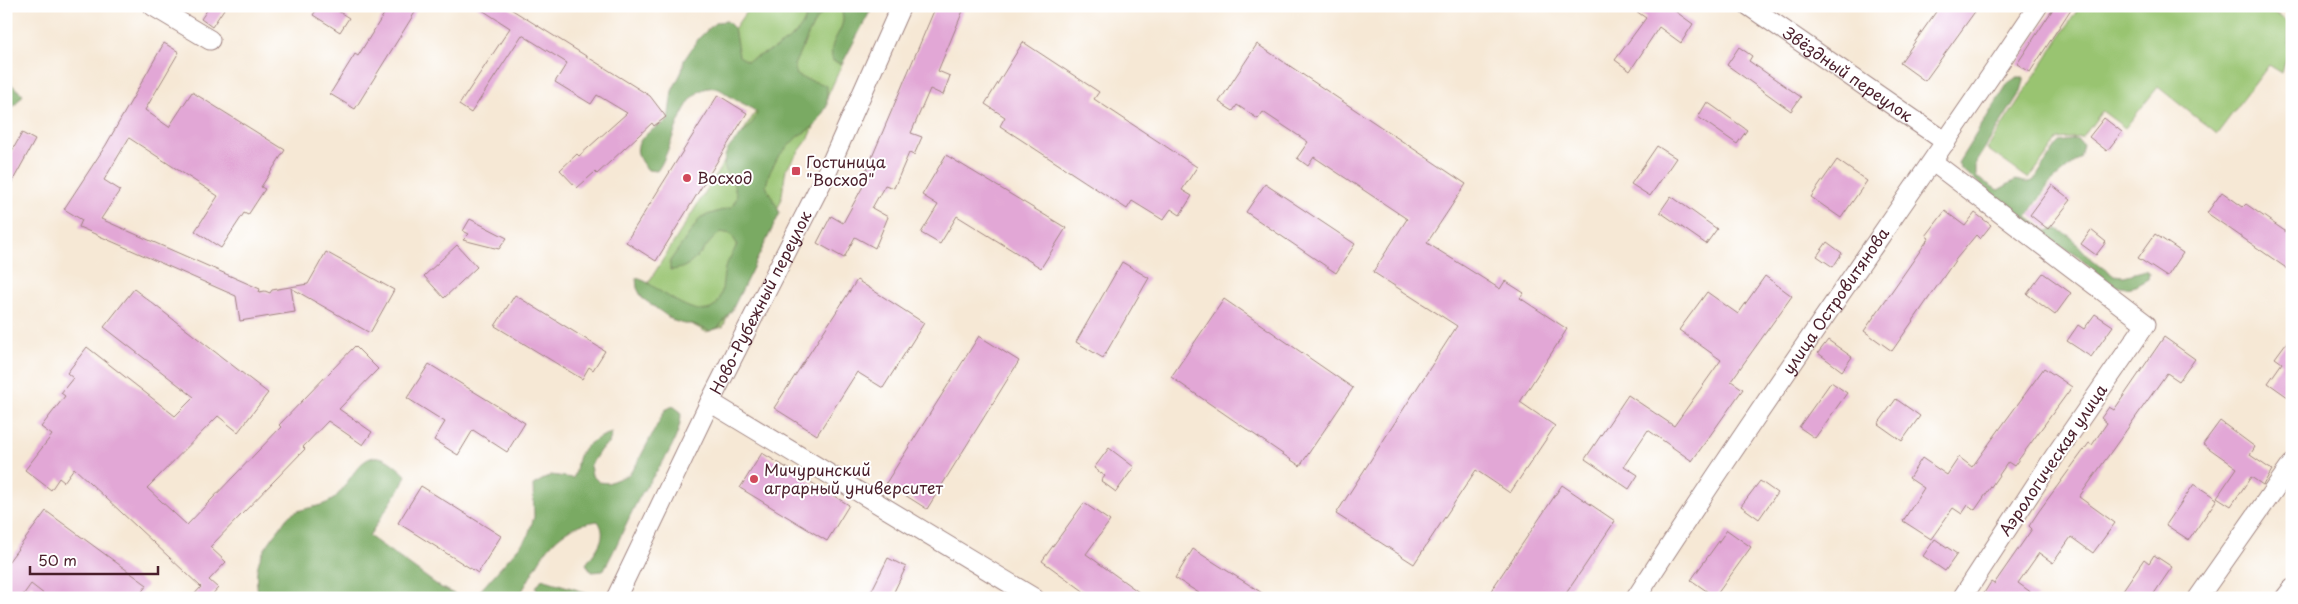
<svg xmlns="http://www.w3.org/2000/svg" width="2298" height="604" font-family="'Playpen Sans',sans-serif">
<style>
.green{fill:#99c471;stroke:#72724e}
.forest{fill:#7aaa63;stroke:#626447}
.building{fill:#e2a7d6}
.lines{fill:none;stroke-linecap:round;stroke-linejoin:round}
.minor-casing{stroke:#a08480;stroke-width:21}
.minor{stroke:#fff;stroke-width:19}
.poi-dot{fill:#d1495b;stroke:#fff;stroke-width:2}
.labels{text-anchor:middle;stroke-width:4;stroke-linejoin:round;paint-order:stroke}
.street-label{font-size:16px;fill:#4a1f2b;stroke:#fff}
.poi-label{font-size:16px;fill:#4a1f2b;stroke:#fff;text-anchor:start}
</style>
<rect width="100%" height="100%" fill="#fff"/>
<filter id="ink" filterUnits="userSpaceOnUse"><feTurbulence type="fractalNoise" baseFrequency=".02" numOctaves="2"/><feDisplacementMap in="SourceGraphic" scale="10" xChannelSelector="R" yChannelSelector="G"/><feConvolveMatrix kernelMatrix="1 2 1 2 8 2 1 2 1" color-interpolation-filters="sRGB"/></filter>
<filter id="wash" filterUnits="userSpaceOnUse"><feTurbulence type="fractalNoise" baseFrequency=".0096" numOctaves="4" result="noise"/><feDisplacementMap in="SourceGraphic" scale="20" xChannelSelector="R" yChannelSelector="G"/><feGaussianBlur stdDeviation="1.12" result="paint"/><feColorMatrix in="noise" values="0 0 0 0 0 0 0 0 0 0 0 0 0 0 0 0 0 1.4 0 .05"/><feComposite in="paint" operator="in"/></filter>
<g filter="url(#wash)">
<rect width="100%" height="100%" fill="#f6e8d5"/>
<path class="green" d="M750,6H868L809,138L786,169L781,201L723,327L706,332L640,296L758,108L702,75Z
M2080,6H2266L2289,23L2288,52L2282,73L2269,65L2217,134L2158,87L2125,128L2102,111L2083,137L2058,139L2029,179L1987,149Z"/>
<path class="forest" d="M807,6H827L813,25L794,65L797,75C807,81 817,81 827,86V106L815,126L798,136L778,157L769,174L766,186L780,213L732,310L719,327L710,331L693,324H684L674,321L642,298L637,288L636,278C649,281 655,289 666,295C682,305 713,324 721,295C723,286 723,277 725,268C727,262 734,252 737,244L731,234L721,232C703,245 695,270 670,270V261L701,217L732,207L737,197C735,191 734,183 731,178C729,174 726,173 725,168C719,143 752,134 757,113C749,105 740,103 731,97C726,94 722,89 715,88C681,83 673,152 657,171L648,170C624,145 645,133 668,121L672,91L682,71L684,60L699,38L716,22L727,21L734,28L739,56L747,61C770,51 809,37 807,6Z
M839,6H873L842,64L833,61C825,37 853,29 839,6Z
M2017,77H2023L2024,81L2021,91L1976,162V177L1998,190L2016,180C2024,182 2028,184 2035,179L2056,146L2060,142L2076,139L2083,144L2080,158L2049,184L2027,217L2047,231L2058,229L2071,237L2092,260L2113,275L2124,276L2146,270L2149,274L2148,279L2135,286L2126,288L2110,285L2076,255L2049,239L1961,169L1958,163L2008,83Z
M6,82L10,83L23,95L6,116Z
M673,406L681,412C681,444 654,472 639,498C626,522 617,547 603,571L592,572L586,564C596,550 609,537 598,521C549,527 541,561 518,598H259C252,565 260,554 280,528C283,524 287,516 292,514C303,507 320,508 332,500C346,490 356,460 374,457C385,455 398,468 406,475L402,485L369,536L440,587L460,597L479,592L527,538L534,517L533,485L551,475L573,478C577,471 576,466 578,459C581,446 600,436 612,433L609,443L601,449L590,466L592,475L599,482L608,483L628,475L635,467L665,410Z
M542,579L588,593V598H542L538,596L536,587Z"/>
<g id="blocks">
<path class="building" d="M210,6H226L212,27L201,19Z
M319,6H330L349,18L340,32L313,15Z
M389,6H419L355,109L330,94L355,54L358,56Z
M476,6H506L650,96L666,117L654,126L652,123L597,174L595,172L577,188L560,170L577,154L579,156L627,113L597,95L591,104L555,82L567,63L522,35L471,113L459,105L510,28Z
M936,6H965L938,71L950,76L943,95L930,89L911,133L922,137L914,155L909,153L894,188L885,185L872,208L888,217L875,248L855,237L844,258L817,243L831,216L843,223L868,177L864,176Z
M1629,6H1668L1693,24L1681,43L1659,27L1630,71L1615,60L1646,18Z
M1940,6H1979L1925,81L1900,63Z
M2055,6H2073L2030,72L2017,64Z
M1023,42L1099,92L1094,99L1197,167L1182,190L1192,196L1180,215L1171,209L1163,220L1132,201L1127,209L1000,126L1005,117L985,104Z
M164,43L179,52L145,110L169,127L192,92L285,150L261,187L265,189L248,215L244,213L221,248L195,231L218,196L129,138L104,180L120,190L101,219L260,289L259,292L265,291L270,293L272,290L308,284L326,252L394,290L370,333L291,288L295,312L240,321L236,296L79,227L82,220L64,209L106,145Z
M1257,44L1466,184L1427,243L1500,289L1505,281L1524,293L1520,298L1567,329L1520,402L1555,426L1510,493L1476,470L1414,564L1336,514L1457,326L1373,272L1407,219L1314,157L1308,166L1297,158L1308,142L1263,112L1258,119L1237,105L1233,111L1219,102Z
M1739,47L1752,56L1749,61L1801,97L1791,111L1727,65Z
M718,95L747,113L656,261L626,242Z
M1707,102L1747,130L1737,144L1698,117Z
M2104,118L2122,132L2107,151L2089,137Z
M22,133L35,140L6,193V162Z
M1657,146L1676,158L1650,196L1631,184Z
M946,155L1066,228L1041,268L957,216L940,244L921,233L938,205L922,195Z
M1837,160L1867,181L1841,218L1811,197Z
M1265,184L1355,244L1336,273L1246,212Z
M2052,185L2071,200L2048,229L2030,215Z
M2222,192L2243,207L2246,204L2292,236V272L2207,213Z
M1671,196L1717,229L1706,244L1660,212Z
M1945,211L1965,226L1975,213L1991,225L1980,239L1976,235L1956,259L1892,351L1864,331L1929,238L1926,236Z
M470,219L507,238L499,249L463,240L469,234L463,231Z
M2091,230L2106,242L2096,255L2081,244Z
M2155,234L2183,253L2167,277L2138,258Z
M1827,242L1842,253L1833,267L1817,256Z
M457,245L477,267L444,298L424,276Z
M1122,262L1149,278L1103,358L1076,342Z
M2043,273L2071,293L2055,315L2027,294Z
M1765,276L1792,296L1731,381L1743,389L1692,461L1648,430L1624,466L1638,475L1629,489L1585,459L1628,395L1674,426L1721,360L1679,330L1707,292L1738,314Z
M857,280L924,323L883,388L857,372L817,435L774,408Z
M134,289L268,393L238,432L218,416L147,488L187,525L281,427L279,425L355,346L378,369L339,409L372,432L363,445L328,421L303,447L305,449L210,547L226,562L209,580L218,588L209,598H191L201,587L74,468L64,482L59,478L51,490L25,470L52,435L41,427L65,396L61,393L73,378L67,373L87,347L175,416L194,397L104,327Z
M515,295L605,351L593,370L589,367L582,379L495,326Z
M1224,299L1353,388L1300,466L1171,377Z
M2095,314L2113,326L2091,357L2067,341L2078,325L2084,329Z
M2292,335V400L2268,383L2282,363L2275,358Z
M979,336L1019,361L927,509L886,483Z
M2164,337L2195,359L2179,381L2167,373L2079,497L2115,523L2093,553L2071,537L2053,563L2039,553L2018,583L2039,598H1981L1991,582L1994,584L2032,529L2029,526L2039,511L2089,443L2092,445L2107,423L2101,418L2109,407L2114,410Z
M1828,340L1852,357L1842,371L1818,353Z
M429,364L525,423L507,452L473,430L458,455L434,440L445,422L407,398Z
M2044,368L2072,387L2014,466L2008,462L1975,510L1968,505L1962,514L1953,508L1931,539L1903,521L1924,488L1909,478L1922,458L1947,475L1959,457L1972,467Z
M1831,382L1847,393L1815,438L1799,427Z
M1896,399L1920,416L1902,441L1878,424Z
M2220,421L2255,447L2250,455L2272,470L2263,485L2251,477L2231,506L2217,497L2237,468L2203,444Z
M1109,448L1134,467L1116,492L1101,481L1105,476L1094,468Z
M762,453L849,505L827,541L740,488Z
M1760,481L1777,493L1759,519L1741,506Z
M2194,484L2217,499L2189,540L2166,525Z
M1562,485L1615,521L1563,598H1486Z
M421,486L501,536L478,573L398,523Z
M1084,503L1110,521L1086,554L1147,598H1093L1042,561Z
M46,511L147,585L137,598H49L31,584L21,598H13L6,593V565Z
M1727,530L1751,547L1715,597L1691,580Z
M1935,539L1957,554L1945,571L1923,556Z
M1193,549L1270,598H1207L1175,578Z
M2154,555L2172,567L2151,598H2136L2123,590L2144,559L2149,563Z
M888,558L906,567L891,598H868Z"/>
</g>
</g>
<g filter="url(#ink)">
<use href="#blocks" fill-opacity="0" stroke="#a08480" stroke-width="1"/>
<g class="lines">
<defs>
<g id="minor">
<path d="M153,6L210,40"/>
<path id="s1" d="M1749,6L1946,142"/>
<path d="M1933,162L2146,324L2054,457L1962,598"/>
<path d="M710,402L1034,598"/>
<path id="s2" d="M616,598L710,402L828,170L901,6"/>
<path id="s3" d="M1636,598C1765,397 1905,204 2038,6"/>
<path d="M2198,598L2292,464"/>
<path d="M2285,598L2292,589"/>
</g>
</defs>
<use href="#minor" class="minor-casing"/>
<use href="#minor" class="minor"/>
</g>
</g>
<g class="poi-dot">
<rect x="791" y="166" width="10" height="10" rx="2.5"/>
<circle cx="687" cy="178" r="5"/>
<circle cx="754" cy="479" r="5"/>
</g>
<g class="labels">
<g class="street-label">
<text dy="6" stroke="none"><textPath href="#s1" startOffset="120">Звёздный переулок</textPath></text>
<text dy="6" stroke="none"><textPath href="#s3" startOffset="358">улица Островитянова</textPath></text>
<text dy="6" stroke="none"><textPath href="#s2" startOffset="329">Ново-Рубежный переулок</textPath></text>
<text transform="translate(2053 460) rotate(-56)" y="6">Аэрологическая улица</text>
</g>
<g class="poi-label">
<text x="806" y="168">Гостиница<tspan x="806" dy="18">"Восход"</tspan></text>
<text x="697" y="184">Восход</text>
<text x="764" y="476">Мичуринский<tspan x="764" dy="18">аграрный университет</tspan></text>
</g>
</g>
<rect width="2298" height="604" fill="none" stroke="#fff" stroke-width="25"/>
<path d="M30 566v8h128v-8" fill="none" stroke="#4a1f2b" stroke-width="2.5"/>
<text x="38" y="566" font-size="15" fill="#4a1f2b" stroke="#ffffff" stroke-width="4" paint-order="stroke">50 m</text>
</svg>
